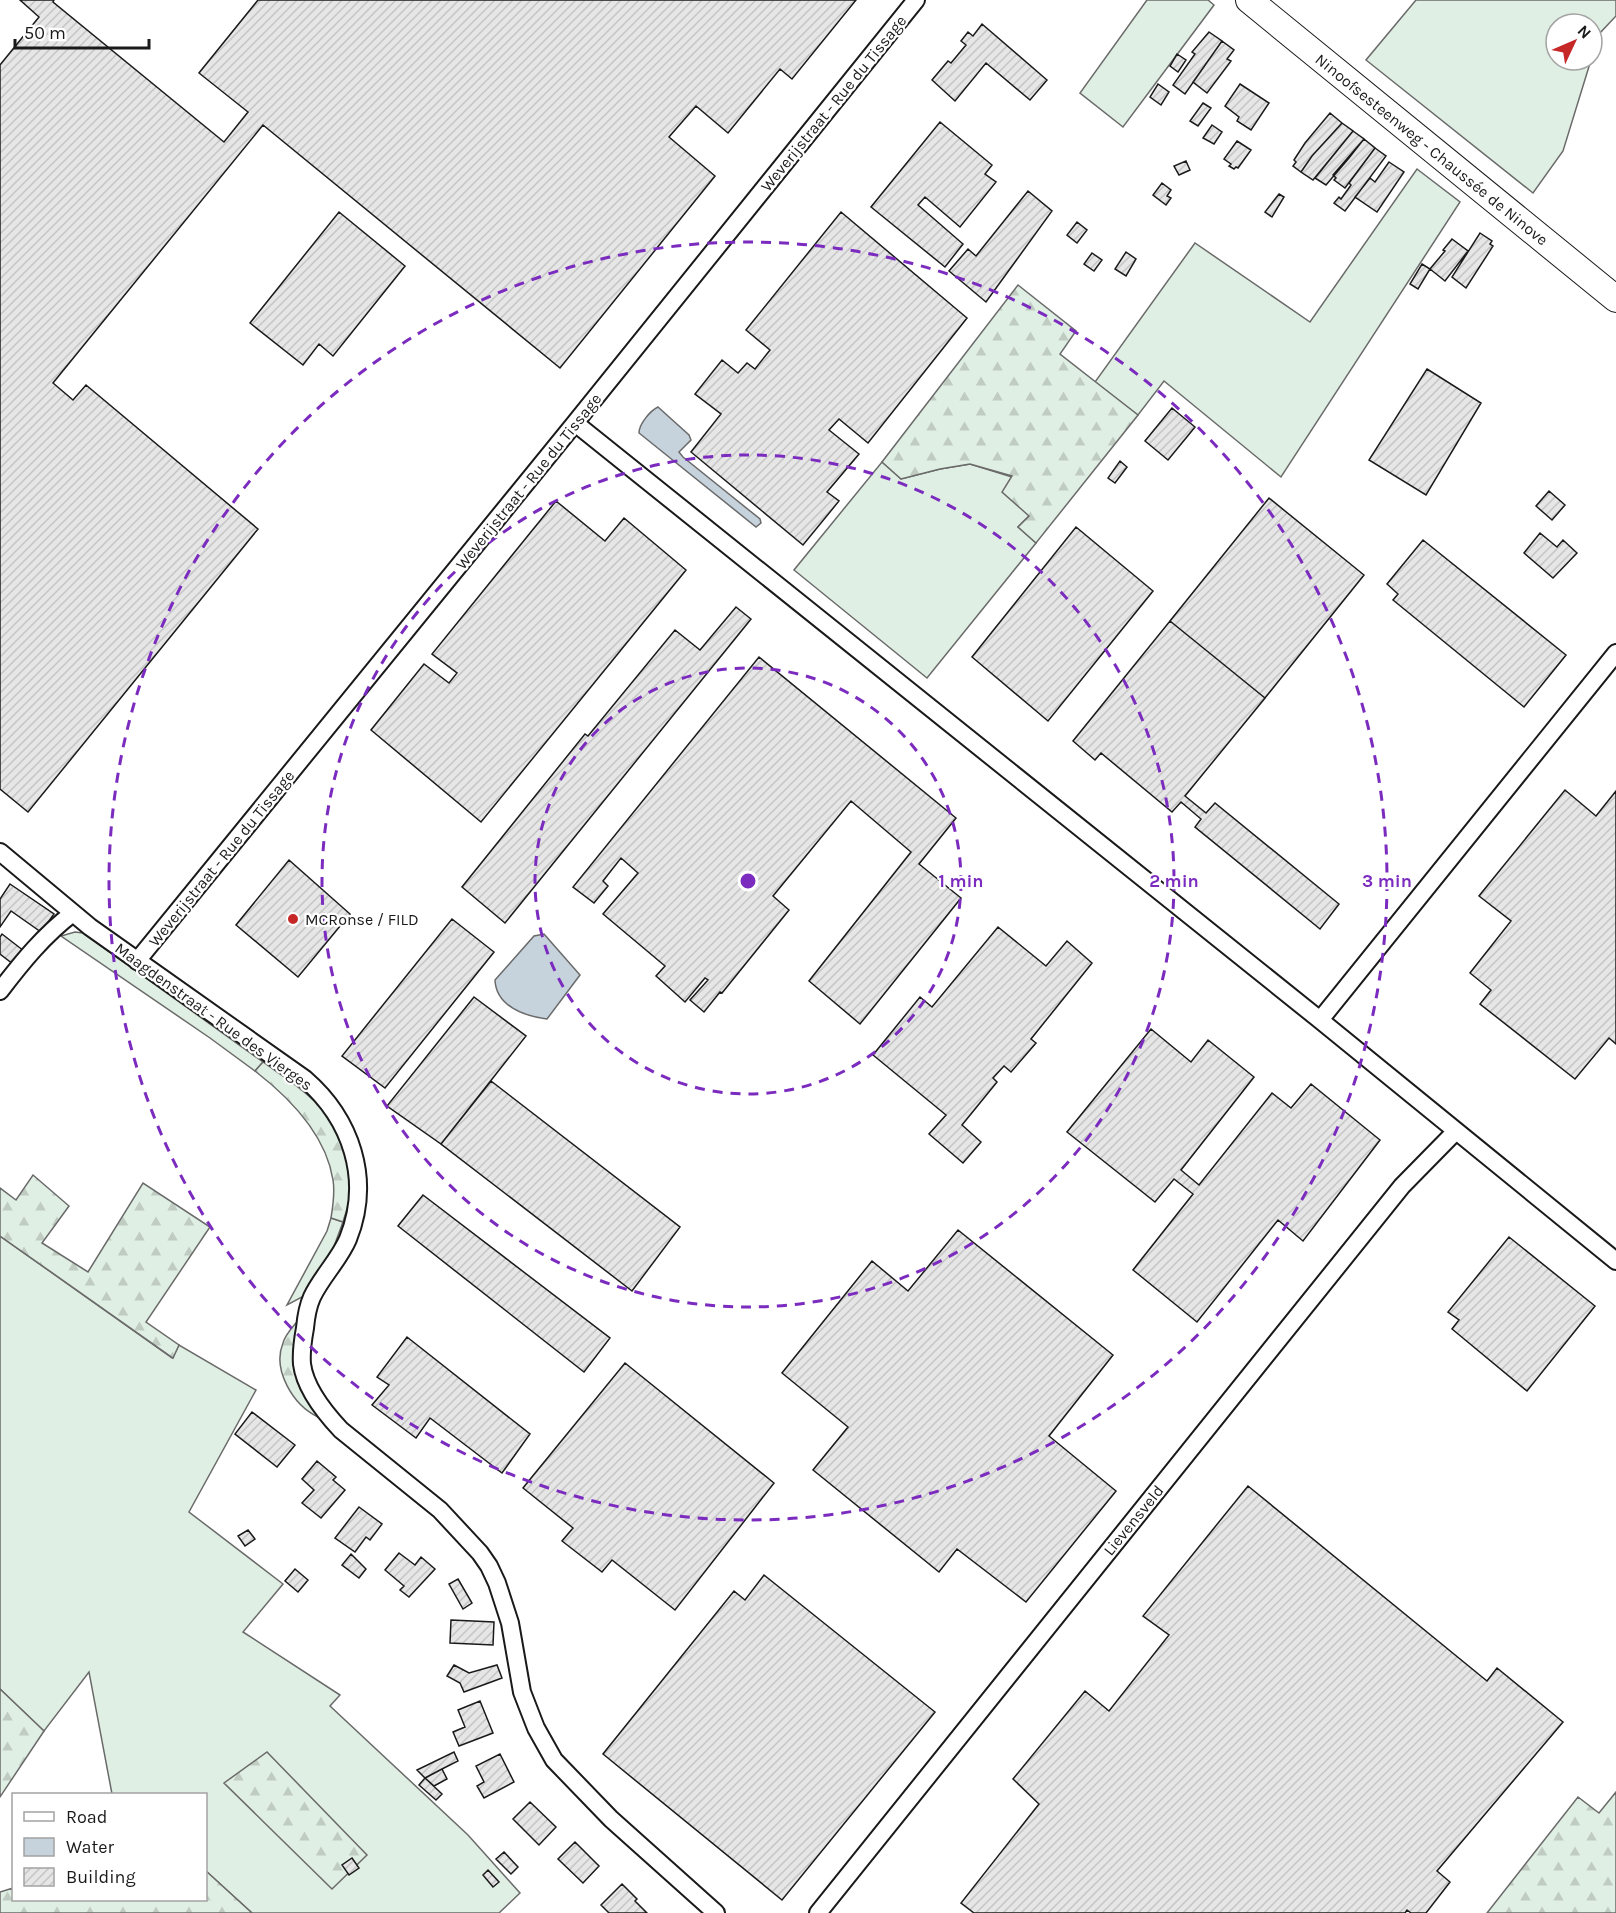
<svg xmlns="http://www.w3.org/2000/svg" width="1616" height="1913" font-family="Karla,sans-serif">
<style>
.grass{fill:#e0efe3;stroke:#6a6a6a;stroke-width:1.5}
.forest{fill:url(#forest-firs);stroke:#6a6a6a;stroke-width:1.5}
.water{fill:#c6d2dc;stroke:#6a6a6a;stroke-width:1.5}
.building{fill:url(#building-hatch);stroke:#1a1a1a;stroke-width:1.5}
.lines{fill:none;stroke-linecap:round;stroke-linejoin:round}
.minor-casing{stroke:#1a1a1a;stroke-width:20}
.primary-casing{stroke:#1a1a1a;stroke-width:28}
.minor{stroke:#fff;stroke-width:16}
.primary{stroke:#fff;stroke-width:26}
.ring{fill:none;stroke:#7b2cbf;stroke-width:3;stroke-dasharray:10 8}
.poi-dot{fill:#c62828;stroke:#fff;stroke-width:2}
.labels{text-anchor:middle;stroke-width:4.5;stroke-linejoin:round;paint-order:stroke}
.street-label{font-size:16px;fill:#1a1a1a;stroke:#fff}
.poi-label{font-size:16px;fill:#1a1a1a;stroke:#fff;text-anchor:start}
.centre{fill:#7b2cbf;stroke:#fff;stroke-width:3}
.ring-label{font-size:18px;text-anchor:middle;font-weight:bold;fill:#7b2cbf;stroke:#fff;stroke-width:4.5;stroke-linejoin:round;paint-order:stroke}
</style>
<defs>
<pattern id="forest-firs" width="22" height="20" patternUnits="userSpaceOnUse" patternTransform="scale(1.5)"><rect width="22" height="20" fill="#e0efe3"/><path d="M5 1l3.5 6h-7zM16 11l3.5 6h-7z" fill="#c0ccc2"/></pattern>
<pattern id="building-hatch" width="6" height="6" patternUnits="userSpaceOnUse" patternTransform="scale(1.5)"><rect width="6" height="6" fill="#e6e6e6"/><path d="M-1 1l2-2M0 6l6-6M5 7l2-2" fill="none" stroke="#c5c5c5"/></pattern>
</defs>
<rect width="100%" height="100%" fill="#fff"/>
<path class="grass" d="M1147,0H1208L1214,5L1123,127L1080,93Z
M1416,0H1616V16L1600,33L1592,58V24H1556V60H1591L1563,151L1533,193L1366,60Z
M1417,169L1460,202L1281,477L1164,381L1138,415L1095,382L1195,243L1310,322Z
M882,462L901,479L940,469L970,464L1012,477L1029,516L1018,527L1036,543L927,678L794,570Z
M75,932L83,933L263,1062L255,1071L210,1038L61,936Z
M331,1218L343,1222L333,1249L304,1296L287,1305L327,1231Z
M0,1236L172,1358L179,1345L256,1390L189,1512L283,1584L243,1632L340,1695L330,1706L468,1835L520,1893L499,1913H252L206,1871V1794H112L89,1672L44,1731L0,1689Z"/>
<path class="forest" d="M1018,285L1076,331L1060,354L1138,415L1036,543L1018,527L1029,516L1002,492L1012,476L970,464L940,469L901,479L882,462Z
M263,1062C284,1077 307,1091 325,1112C339,1129 351,1163 351,1186C352,1197 346,1211 343,1222L331,1218C333,1206 335,1192 333,1180C326,1135 290,1098 255,1071Z
M33,1175L69,1206L42,1243L88,1272L143,1183L210,1227L146,1322L179,1345L173,1358L0,1236V1188L16,1200Z
M296,1323L300,1324L304,1394L318,1417C293,1405 272,1370 283,1343C285,1335 291,1329 296,1323Z
M0,1689L44,1731L0,1797Z
M267,1752L367,1855L332,1889L224,1783Z
M1616,1792V1913H1487L1578,1797L1599,1813Z
M206,1871L252,1913H0V1892L13,1888L14,1900H206Z"/>
<path class="water" d="M658,407L689,435L691,440L679,452L683,457L760,519L761,523L756,527L639,433C639,424 650,411 658,407Z
M544,934L580,975L547,1019C524,1016 496,1006 495,980L534,936Z"/>
<path class="building" d="M20,0H54L53,2L224,142L248,112L199,73L258,0H856L792,79L780,69L728,133L696,106L669,137L715,176L560,368L263,125L53,383L73,400L86,385L258,529L28,812L0,789V65L39,17Z
M982,24L1047,80L1030,100L986,63L955,101L932,80L948,61L951,63L966,45L961,41L968,32L973,36Z
M1209,32L1222,41L1185,94L1173,85L1195,54L1192,52Z
M1222,41L1234,50L1227,59L1231,61L1207,93L1193,82Z
M1177,54L1186,60L1178,72L1170,66Z
M1158,84L1169,92L1161,105L1150,97Z
M1240,84L1269,103L1251,130L1237,121L1239,117L1225,106Z
M1203,103L1211,108L1198,126L1190,121Z
M1330,113L1342,123L1312,156L1301,172L1293,166L1296,162L1294,160L1305,143Z
M940,122L992,165L985,174L996,182L960,227L925,197L918,205L963,244L945,267L871,207Z
M1342,123L1353,131L1313,180L1301,172L1312,156Z
M1212,125L1222,132L1214,144L1203,138Z
M1353,131L1364,139L1349,158L1326,185L1315,178Z
M1364,139L1375,148L1345,188L1334,180L1336,178L1333,175Z
M1237,141L1251,150L1238,168L1236,167L1234,169L1229,166L1231,164L1224,159Z
M1375,148L1386,156L1345,211L1334,203L1339,197L1341,199L1351,185L1349,183Z
M1186,161L1190,170L1179,175L1174,166Z
M1389,162L1404,172L1377,212L1355,197L1370,178L1375,182Z
M1162,183L1171,190L1167,196L1171,198L1166,205L1153,195Z
M1028,191L1052,211L986,302L949,271L968,249L976,256Z
M1279,194L1284,197L1272,217L1265,212Z
M339,212L405,266L333,356L319,344L303,365L250,323Z
M841,212L967,318L868,443L839,419L829,430L859,454L827,492L839,501L803,545L691,452L721,414L695,394L722,360L738,373L747,363L755,369L770,350L746,330Z
M1077,222L1087,230L1077,243L1067,235Z
M1480,233L1492,241L1490,244L1493,246L1466,288L1452,277Z
M1452,239L1468,251L1445,281L1430,269L1445,251L1443,250Z
M1126,252L1136,259L1126,276L1115,269Z
M1092,253L1102,260L1094,271L1084,264Z
M1422,264L1430,269L1418,289L1410,284Z
M1427,369L1481,403L1426,495L1369,460Z
M1172,408L1195,427L1168,460L1145,441Z
M1120,461L1127,467L1115,483L1108,478Z
M1549,491L1565,505L1552,520L1536,506Z
M1269,498L1364,575L1265,698L1170,621Z
M556,501L605,541L624,518L686,570L481,822L371,730L424,664L449,683L457,673L432,654Z
M1076,527L1153,591L1048,721L972,657Z
M1540,533L1557,547L1563,540L1577,553L1553,578L1524,553Z
M1423,540L1566,655L1524,707L1393,600L1398,594L1387,584Z
M736,607L751,619L505,923L462,887L585,734L588,736L675,630L700,650Z
M1170,621L1265,698L1185,796L1206,813L1215,803L1339,904L1320,929L1195,827L1201,819L1181,802L1172,812L1101,753L1095,760L1073,741Z
M759,657L956,818L919,864L961,898L860,1024L809,981L911,852L851,801L773,896L789,910L722,993L720,992L704,1012L690,1000L708,980L705,978L685,1002L656,976L665,966L603,914L638,873L621,858L603,881L608,886L594,903L573,887Z
M1565,790L1596,816L1616,791V1044L1609,1038L1575,1079L1480,1004L1491,990L1470,973L1511,921L1479,896Z
M289,860L350,914L298,977L236,925Z
M10,884L54,914L41,932L11,911L0,927V899Z
M452,919L494,952L385,1088L342,1056Z
M998,927L1046,966L1067,941L1092,963L1031,1039L1036,1043L1011,1072L1004,1066L993,1078L997,1082L962,1125L981,1142L963,1163L929,1134L946,1115L873,1055L920,997L932,1007Z
M2,934L24,951L13,964L0,954V937Z
M474,997L526,1036L441,1144L387,1106Z
M1151,1029L1191,1062L1208,1040L1254,1077L1181,1170L1199,1185L1272,1093L1291,1108L1311,1084L1380,1140L1303,1241L1278,1220L1197,1322L1133,1270L1193,1194L1174,1179L1155,1202L1067,1132Z
M491,1081L680,1227L632,1291L441,1144Z
M423,1195L610,1338L584,1372L398,1226Z
M958,1230L1113,1355L1049,1436L1116,1491L1026,1602L957,1549L939,1572L813,1470L848,1427L782,1373L872,1261L908,1291Z
M1509,1237L1595,1306L1527,1391L1452,1329L1459,1320L1448,1312Z
M407,1337L530,1434L502,1473L430,1418L416,1438L372,1405L389,1385L377,1377Z
M625,1363L774,1483L675,1610L612,1560L602,1572L562,1541L573,1528L523,1488Z
M252,1412L295,1445L277,1467L235,1434Z
M317,1461L336,1477L333,1480L345,1490L321,1518L302,1503L314,1490L302,1479Z
M1248,1486L1487,1681L1497,1668L1563,1722L1437,1871L1450,1882L1426,1913H1411L1407,1910L1405,1913H974L961,1903L1039,1804L1013,1779L1085,1691L1109,1711L1169,1635L1143,1616Z
M359,1507L382,1524L370,1540L366,1537L355,1552L335,1538Z
M248,1530L255,1539L245,1546L238,1536Z
M399,1553L415,1565L421,1557L435,1569L409,1597L400,1590L404,1586L385,1570Z
M351,1554L366,1569L359,1578L342,1565Z
M295,1569L308,1580L298,1592L285,1581Z
M764,1575L935,1712L782,1900L603,1754L734,1591L745,1600Z
M458,1579L472,1603L463,1609L449,1584Z
M451,1620L494,1622L493,1645L450,1643Z
M454,1665L469,1673L497,1665L502,1678L464,1692L460,1683L447,1676Z
M480,1701L493,1733L459,1746L453,1732L465,1727L458,1710Z
M454,1752L458,1761L442,1769L425,1778L417,1770Z
M500,1754L514,1782L484,1798L477,1786L484,1782L476,1766Z
M442,1769L447,1779L434,1786L425,1778Z
M425,1778L442,1794L436,1800L419,1785Z
M530,1802L556,1827L539,1845L513,1819Z
M575,1842L599,1866L583,1883L558,1859Z
M504,1852L518,1867L511,1874L496,1859Z
M352,1858L359,1868L349,1875L342,1865Z
M488,1870L499,1882L493,1887L483,1875Z
M622,1884L637,1899L635,1901L647,1913H609L601,1905Z"/>
<g class="lines">
<defs>
<path id="minor" d="M575,423L1320,1020L1616,1261
M0,852L90,927L305,1079C351,1119 372,1179 348,1239C339,1260 322,1276 312,1297C308,1306 306,1317 305,1328C303,1339 301,1352 302,1364C305,1388 325,1413 341,1430L440,1510L480,1553L489,1566L497,1583L510,1623L522,1692L536,1728L554,1760L611,1819L716,1913
M137,961L575,423L916,0
M0,991C22,962 44,935 73,913
M1320,1020L1616,653
M818,1913L1402,1186L1455,1132"/>
<path id="primary" d="M1249,0L1616,299"/>
</defs>
<use href="#minor" class="minor-casing"/>
<use href="#primary" class="primary-casing"/>
<use href="#minor" class="minor"/>
<use href="#primary" class="primary"/>
</g>
<g class="ring">
<circle cx="748" cy="881" r="213"/>
<circle cx="748" cy="881" r="426"/>
<circle cx="748" cy="881" r="639"/>
</g>
<circle class="poi-dot" cx="293" cy="919" r="6"/>
<g class="labels">
<g class="street-label">
<text transform="translate(833 103) rotate(-51)" y="6">Weverijstraat - Rue du Tissage</text>
<text transform="translate(1432 149) rotate(39)" y="6">Ninoofsesteenweg - Chaussée de Ninove</text>
<text transform="translate(528 481) rotate(-51)" y="6">Weverijstraat - Rue du Tissage</text>
<text transform="translate(221 858) rotate(-51)" y="6">Weverijstraat - Rue du Tissage</text>
<text transform="translate(214 1016) rotate(36)" y="6">Maagdenstraat - Rue des Vierges</text>
<text transform="translate(1133 1520) rotate(-51)" y="6">Lievensveld</text>
</g>
<g class="poi-label">
<text x="305" y="925">MCRonse / FILD</text>
</g>
</g>
<circle cx="748" cy="881" r="9" class="centre"/>
<g class="ring-label">
<text x="961" y="887">1 min</text>
<text x="1174" y="887">2 min</text>
<text x="1387" y="887">3 min</text>
</g>
<rect x="12" y="1793" width="195" height="108" fill="#ffffff" stroke="#a3a3a3" stroke-width="1.5"/>
<rect x="24" y="1812" width="30" height="9" fill="#ffffff" stroke="#a3a3a3" stroke-width="1.5"/>
<text x="66" y="1823" font-size="18" fill="#1a1a1a">Road</text>
<rect x="24" y="1838" width="30" height="18" fill="#c6d2dc" stroke="#a3a3a3" stroke-width="1.5"/>
<text x="66" y="1853" font-size="18" fill="#1a1a1a">Water</text>
<rect x="24" y="1868" width="30" height="18" fill="url(#building-hatch)" stroke="#a3a3a3" stroke-width="1.5"/>
<text x="66" y="1883" font-size="18" fill="#1a1a1a">Building</text>
<g transform="translate(1574 42) rotate(46)"><circle r="28" fill="#ffffff" stroke="#a3a3a3" stroke-width="1.5"/>
<path d="M0-4.5L10 22L0 15L-10 22Z" fill="#c62828"/>
<text y="-9" font-size="16" font-weight="bold" text-anchor="middle" fill="#1a1a1a">N</text>
</g>
<path d="M15 39v9h134v-9" fill="none" stroke="#1a1a1a" stroke-width="3"/>
<text x="24" y="39" font-size="18" fill="#1a1a1a" stroke="#ffffff" stroke-width="4.5" paint-order="stroke">50 m</text>
</svg>
